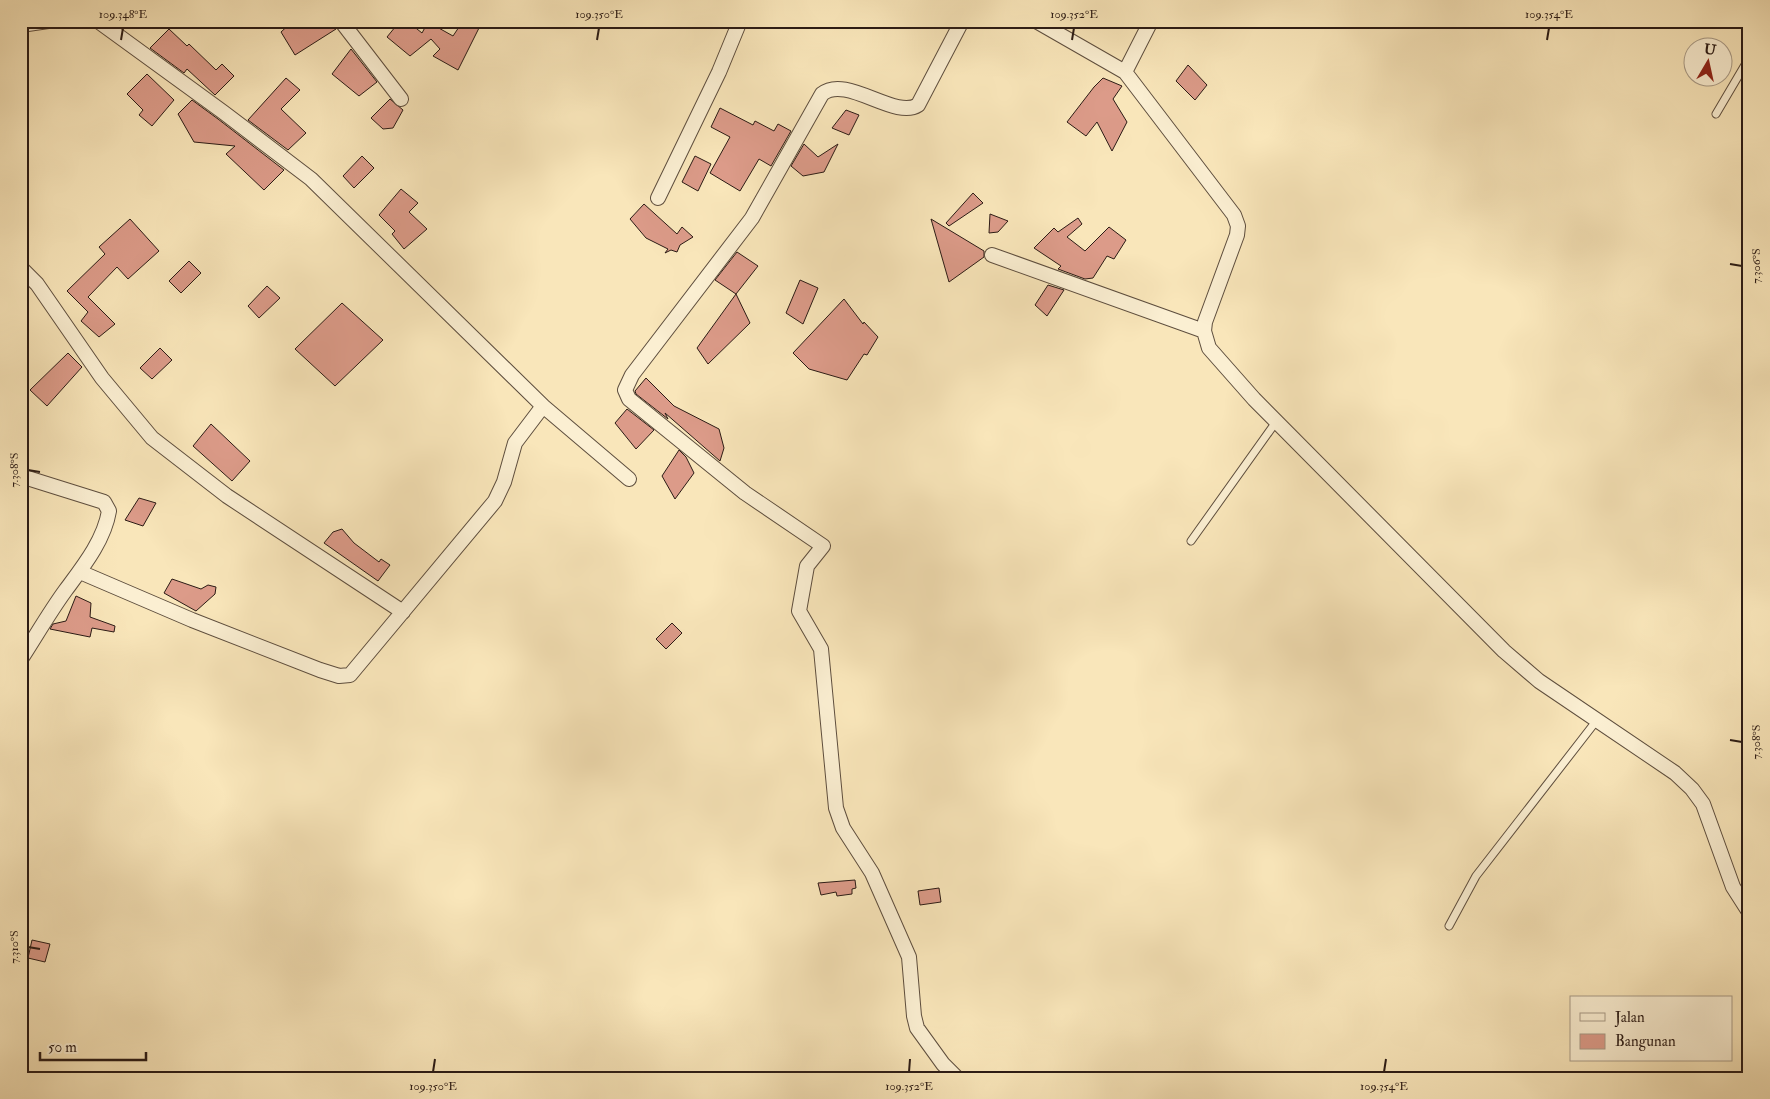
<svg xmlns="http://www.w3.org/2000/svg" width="1770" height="1099" font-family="'IM FELL Double Pica',serif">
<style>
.building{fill:#dc9b89;stroke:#2b1b15}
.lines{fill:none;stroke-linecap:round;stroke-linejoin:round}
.service-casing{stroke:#5e4e3e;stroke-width:9}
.minor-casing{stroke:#5e4e3e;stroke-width:16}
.service{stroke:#fbefd2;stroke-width:7}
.minor{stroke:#fbefd2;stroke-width:14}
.ticks{fill:none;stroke:#2b1b15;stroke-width:2}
.neatline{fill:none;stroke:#2b1b15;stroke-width:2}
.ticks-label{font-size:12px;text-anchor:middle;fill:#2b1b15}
</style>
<rect width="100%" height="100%" fill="#f9e6ba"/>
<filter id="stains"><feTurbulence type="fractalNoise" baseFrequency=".004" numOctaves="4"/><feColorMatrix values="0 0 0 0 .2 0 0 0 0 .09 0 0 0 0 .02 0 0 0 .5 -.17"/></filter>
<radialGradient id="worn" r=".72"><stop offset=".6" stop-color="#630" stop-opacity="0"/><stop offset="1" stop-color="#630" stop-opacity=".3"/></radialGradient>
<path class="building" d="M293,21H332L336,29L295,55L281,32Z
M400,21H407L422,33L428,22L453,36L463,21L480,26L458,70L433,56L440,49L431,39L410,56L387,37Z
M169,29L187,46L189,44L216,70L222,64L234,76L215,95L187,69L184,73L150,48Z
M351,49L377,82L359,96L332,74Z
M1188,65L1207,85L1195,100L1176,81Z
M147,74L174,100L152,126L139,115L143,110L127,94Z
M286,78L300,90L281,109L306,133L288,150L248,120Z
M1103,78L1122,86L1113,99L1127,122L1112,151L1097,122L1086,136L1067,122L1094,87Z
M390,99L403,110L393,128L383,129L371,118Z
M192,100L218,119L284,170L264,190L226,154L235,146L194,142L178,114Z
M720,108L753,125L755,121L774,131L778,124L791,131L771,166L759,159L740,191L710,173L730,137L711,127Z
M846,110L859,115L849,135L832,128Z
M804,144L818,157L838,144L824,172L803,176L791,166Z
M362,156L374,168L354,188L343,176Z
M695,156L711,164L698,191L682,182Z
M401,189L418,203L409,212L427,229L404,249L392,234L395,231L379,215Z
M973,193L983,203L949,226L946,223Z
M644,204L677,234L682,227L693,237L680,245L677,252L671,250L665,253L668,249L646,238L630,219Z
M990,214L1008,221L998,232L989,233Z
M1078,218L1082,224L1067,237L1085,251L1109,227L1126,240L1114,259L1107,256L1093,278L1085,279L1058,269L1061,266L1034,248L1054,228L1058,232Z
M130,219L159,251L128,279L117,267L88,297L115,324L99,337L81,321L88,312L67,291L105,254L99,247Z
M931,219L984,251V257L949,282Z
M737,252L758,266L736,294L715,280Z
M189,261L201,273L181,293L169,281Z
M800,280L818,288L803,324L786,313Z
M1048,285L1064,290L1047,316L1035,305Z
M267,286L280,298L259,318L248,306Z
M736,294L750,323L708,364L697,348Z
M844,299L863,324L864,322L878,337L867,355L864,354L847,380L809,369L793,353Z
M342,303L383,340L335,386L295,349Z
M160,348L172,360L152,379L140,368Z
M68,353L82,367L47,406L30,390Z
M646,378L674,406L719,429L724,448L720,461L665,413L668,419L636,394L635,391Z
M627,409L654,430L636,449L615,423Z
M211,424L250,461L232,481L193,446Z
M679,450L686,457L694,473L675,499L662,476Z
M139,498L156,503L143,526L125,520Z
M342,529L354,543L379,562L381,559L390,565L378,581L324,543L333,532Z
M172,579L201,589L208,585L216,587L215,594L196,611L164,593Z
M76,596L91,603L90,617L115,626L114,632L92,628L90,637L50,629L53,624L66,621Z
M672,623L682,633L666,649L656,639Z
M855,880L856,888L852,889V894L837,896L836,892L821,895L818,883Z
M939,888L941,902L920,905L918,891Z
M32,940L50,944L45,962L28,958Z"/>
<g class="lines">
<defs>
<path id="service" d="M1716,114L1749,58
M1191,541L1276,422
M1449,926L1476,876L1597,720"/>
<path id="minor" d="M341,21L401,99
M1036,21L1125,72
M1151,21L1125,72L1234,215L1238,226L1237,235L1205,322L1204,331L1209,348L1254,399L1504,651L1539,681L1675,773L1692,789L1703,804L1733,887L1749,912
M21,25L48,21
M658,198L719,72L740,21
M992,255L1204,331
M21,268L37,284L102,378L152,438L227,496L403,612
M543,406L629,479
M21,476L104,502L109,511C104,541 82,568 65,591C49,613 36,636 21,659
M80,572L192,620L320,670L339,676L350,675L495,501L504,482L515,443L543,406L311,179L223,112L98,21
M957,1078L943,1064L917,1028L914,1016L909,957L872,873L843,828L836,808L821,649L799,611L807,566L823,546L745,493L629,399L625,390L632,375L752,218L822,94C846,74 895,120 918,105L962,21"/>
</defs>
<use href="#service" class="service-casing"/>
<use href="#minor" class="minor-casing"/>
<use href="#service" class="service"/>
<use href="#minor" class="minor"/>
</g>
<path class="ticks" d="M121,40L123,28M597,40L599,28M1072,40L1074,28M1547,40L1549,28M1730,264L1742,266M28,470L40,472M1730,740L1742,742M28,947L40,949M433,1072L435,1059M909,1072L910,1059M1384,1072L1386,1059"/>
<rect width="1770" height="1099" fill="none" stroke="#f9e6ba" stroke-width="55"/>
<rect x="1570" y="996" width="162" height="65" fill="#fbefd2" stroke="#a89a86"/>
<rect x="1580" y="1013" width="25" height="8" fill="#fbefd2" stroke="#a89a86"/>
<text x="1615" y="1022" font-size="15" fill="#2b1b15">Jalan</text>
<rect x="1580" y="1034" width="25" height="15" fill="#dc9b89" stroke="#a89a86"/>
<text x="1615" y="1046" font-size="15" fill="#2b1b15">Bangunan</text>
<g transform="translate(1708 62) rotate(9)"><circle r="24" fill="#fbefd2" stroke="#a89a86"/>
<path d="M0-4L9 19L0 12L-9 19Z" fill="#8f2418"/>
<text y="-8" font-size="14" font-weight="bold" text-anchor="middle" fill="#2b1b15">U</text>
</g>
<path d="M40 1052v8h106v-8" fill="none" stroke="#2b1b15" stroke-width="2.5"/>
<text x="48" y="1052" font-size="15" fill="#2b1b15" stroke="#fbefd2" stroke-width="4" paint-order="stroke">50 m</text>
<rect x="28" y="28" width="1714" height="1044" class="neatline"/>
<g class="ticks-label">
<text x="123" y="18">109.348°E</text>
<text x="599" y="18">109.350°E</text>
<text x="1074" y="18">109.352°E</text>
<text x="1549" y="18">109.354°E</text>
<text transform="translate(1756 266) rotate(-90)" y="4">7.306°S</text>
<text transform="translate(14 470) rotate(-90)" y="4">7.308°S</text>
<text transform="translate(1756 742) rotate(-90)" y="4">7.308°S</text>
<text transform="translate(14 947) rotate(-90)" y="4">7.310°S</text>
<text x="433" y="1090">109.350°E</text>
<text x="909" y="1090">109.352°E</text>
<text x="1384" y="1090">109.354°E</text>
</g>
<rect width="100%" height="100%" filter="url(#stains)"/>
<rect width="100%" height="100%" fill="url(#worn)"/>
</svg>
